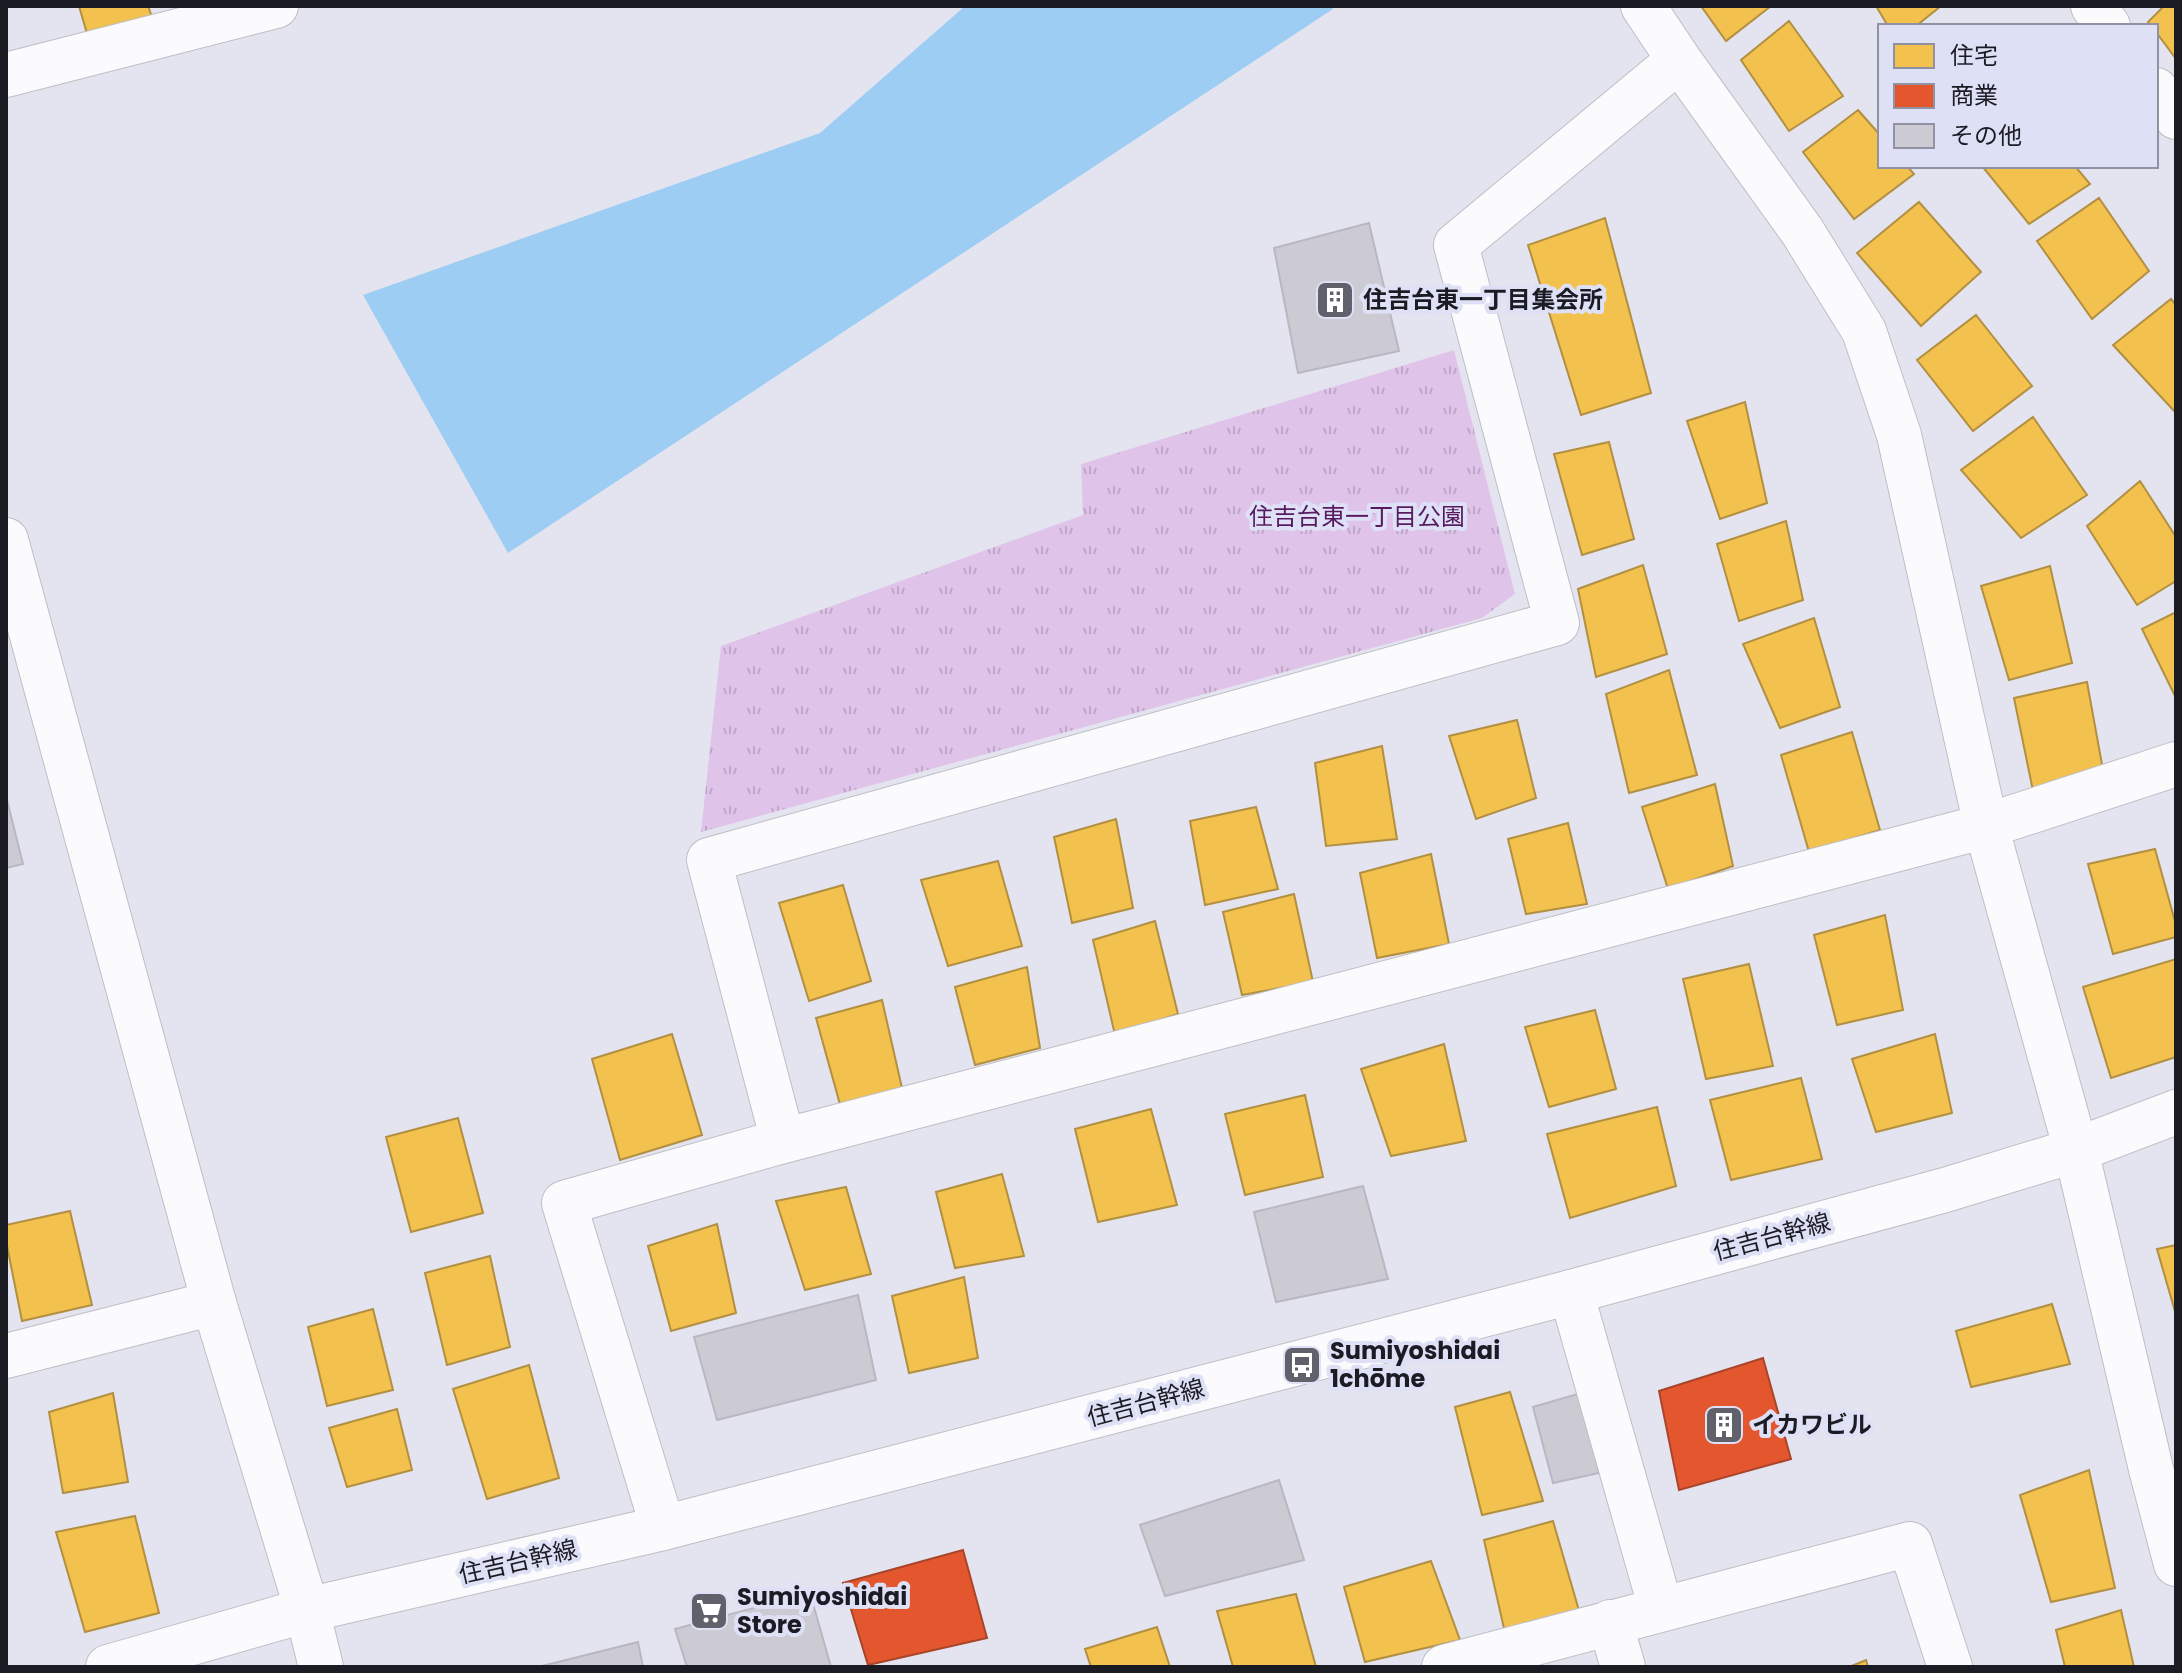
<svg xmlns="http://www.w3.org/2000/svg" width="2182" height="1673" font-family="Poppins,'Noto Sans JP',sans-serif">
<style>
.park{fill:url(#park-tufts)}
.water{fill:#9dcdf3}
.homes{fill:#f2c14e;stroke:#b28f41;stroke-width:2}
.shops{fill:#e4572e;stroke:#a8452b;stroke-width:2}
.building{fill:#cccbd4;stroke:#b9b7c1;stroke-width:2}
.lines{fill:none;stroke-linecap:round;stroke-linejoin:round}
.minor-casing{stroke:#bebec7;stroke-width:46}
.tertiary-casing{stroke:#bebec7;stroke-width:46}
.minor{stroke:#fbfbfd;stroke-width:44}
.tertiary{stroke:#fbfbfd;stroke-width:44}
.labels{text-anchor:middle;stroke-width:8;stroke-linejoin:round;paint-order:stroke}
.poi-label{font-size:24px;font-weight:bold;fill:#1b1b23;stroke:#dee0f6;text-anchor:start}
.park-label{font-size:24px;fill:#58195f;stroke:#dee0f6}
.street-label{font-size:24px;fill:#1b1b23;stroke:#dee0f6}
</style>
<defs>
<pattern id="park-tufts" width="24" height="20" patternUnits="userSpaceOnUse" patternTransform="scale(2)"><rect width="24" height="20" fill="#dfc3e8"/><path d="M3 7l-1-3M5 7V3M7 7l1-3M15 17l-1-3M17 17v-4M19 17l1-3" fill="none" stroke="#bfa7c7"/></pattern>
</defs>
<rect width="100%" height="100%" fill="#e4e4f0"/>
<path class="park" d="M1454,350L1515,594L1482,618L701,832L721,646L1083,515L1081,464Z"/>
<path class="water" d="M965,6H1331L1333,9L508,553L363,295L820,133Z"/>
<path class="homes" d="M79,6H148L152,17L88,37Z
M1701,6H1771L1726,41Z
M1876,6H1941L1916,26H1888Z
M2164,6H2176V59L2156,32V26H2151L2148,22Z
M1789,21L1843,96L1789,131L1741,60Z
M1858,110L1880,135V166H1907L1914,174L1854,219L1803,152Z
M1982,166H2075L2090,184L2029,224Z
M2099,198L2149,271L2092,319L2037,241Z
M1919,202L1981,272L1921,326L1857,253Z
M1605,218L1651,393L1581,415L1528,245Z
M2171,299L2176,305L2175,412L2113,345Z
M1976,315L2032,386L1973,431L1917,360Z
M1745,402L1767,503L1720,519L1687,421Z
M2033,417L2087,495L2021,538L1961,470Z
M1609,442L1634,539L1582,555L1554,454Z
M2140,481L2176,537V581L2137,605L2087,526Z
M1786,521L1803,600L1739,621L1717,544Z
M1643,565L1667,654L1596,677L1578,589Z
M2050,566L2072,663L2009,680L1981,586Z
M2176,612V698L2142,629Z
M1814,618L1840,707L1780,728L1743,644Z
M1669,670L1697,775L1629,793L1606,694Z
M2087,682L2103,770L2033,791L2014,698Z
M1517,720L1536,798L1476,819L1449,736Z
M1852,732L1880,830L1809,852L1781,755Z
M1382,746L1397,839L1326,846L1315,763Z
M1715,784L1733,866L1668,889L1642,807Z
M1256,807L1278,889L1205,905L1190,821Z
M1116,819L1133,908L1072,923L1054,837Z
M1568,823L1587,904L1526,914L1508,839Z
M2155,849L2176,925V937L2113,954L2088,864Z
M1431,854L1449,944L1377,958L1360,873Z
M998,861L1022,946L948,966L921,880Z
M843,885L871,981L809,1001L779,903Z
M1294,894L1313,982L1242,995L1223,912Z
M1885,915L1903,1010L1837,1025L1814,935Z
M1155,921L1178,1014L1115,1035L1093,940Z
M2176,959V1057L2111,1078L2083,987Z
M1749,964L1773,1066L1706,1079L1683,979Z
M1027,967L1040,1048L975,1065L955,987Z
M882,1000L902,1088L841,1108L816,1018Z
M1595,1010L1616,1089L1549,1107L1525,1027Z
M672,1034L702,1135L620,1160L592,1059Z
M1935,1034L1952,1113L1876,1132L1852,1059Z
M1444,1044L1466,1141L1391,1156L1361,1069Z
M1801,1078L1822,1159L1731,1180L1710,1100Z
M1305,1095L1323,1177L1245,1195L1225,1114Z
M1657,1107L1676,1186L1570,1218L1547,1134Z
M1151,1109L1177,1205L1098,1222L1075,1129Z
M458,1118L483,1213L411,1232L386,1137Z
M1002,1174L1024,1256L955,1268L936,1192Z
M846,1187L871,1274L805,1290L776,1201Z
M70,1211L92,1305L22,1321L6,1241V1225Z
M717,1224L736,1313L671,1331L648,1246Z
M2176,1245V1315L2157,1249Z
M490,1256L510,1347L447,1365L425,1273Z
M964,1277L978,1358L909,1373L892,1296Z
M2052,1304L2070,1364L1971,1387L1956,1331Z
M373,1309L393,1390L327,1406L308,1327Z
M529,1365L559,1478L487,1499L453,1389Z
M1510,1392L1543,1501L1482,1515L1455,1407Z
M113,1393L128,1482L63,1493L49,1412Z
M397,1409L412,1470L347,1487L329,1428Z
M2089,1470L2115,1588L2051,1602L2020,1495Z
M135,1516L159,1613L85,1632L56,1532Z
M1553,1521L1580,1614L1505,1633L1484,1540Z
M1431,1561L1460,1640L1365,1662L1344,1587Z
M1296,1594L1316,1667H1233L1217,1611Z
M2121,1610L2134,1667H2065L2056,1630Z
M1157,1627L1170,1667H1091L1085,1649Z
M1866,1660L1868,1667H1849Z"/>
<path class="shops" d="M1763,1358L1791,1459L1679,1490L1659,1391Z
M963,1550L987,1638L868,1665L843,1583Z"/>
<path class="building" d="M1369,223L1399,351L1298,373L1274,248Z
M6,796L23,864L6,868Z
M1363,1186L1388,1279L1276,1302L1254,1212Z
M858,1295L876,1380L717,1420L694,1337Z
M1581,1393L1599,1473L1553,1483L1533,1407Z
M1279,1480L1304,1560L1165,1596L1140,1525Z
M810,1593L831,1667H687L675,1629Z
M638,1642L643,1667H538Z"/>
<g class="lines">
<defs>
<path id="minor" d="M1643,6L1679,60L1802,231L1864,331L1899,435L1986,826L2076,1150L2151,1469L2176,1564
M2093,6L2108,26
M6,75L276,6
M2156,90L2176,117
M783,1141L709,860L1557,623L1456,245L1679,60
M1571,1292L1661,1609
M6,1356L214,1303
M663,1528L564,1203L783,1141L1986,826L2176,764
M307,1610L321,1667
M1610,1622L1623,1667
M1444,1667L1910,1544L1950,1667"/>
<path id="tertiary" d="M6,540L214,1303L307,1610
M108,1667L307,1610L663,1528L1571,1292L1945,1190L2076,1150L2176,1112"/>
</defs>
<use href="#minor" class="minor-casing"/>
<use href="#tertiary" class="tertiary-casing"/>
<use href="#minor" class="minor"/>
<use href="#tertiary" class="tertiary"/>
</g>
<defs>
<symbol id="building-square" viewBox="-11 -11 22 22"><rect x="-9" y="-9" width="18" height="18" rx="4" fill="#61616b" stroke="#dee0f6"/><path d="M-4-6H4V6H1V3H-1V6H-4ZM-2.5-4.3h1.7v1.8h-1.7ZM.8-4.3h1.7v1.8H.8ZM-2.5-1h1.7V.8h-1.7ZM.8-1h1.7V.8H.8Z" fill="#fff"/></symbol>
<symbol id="bus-square" viewBox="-11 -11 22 22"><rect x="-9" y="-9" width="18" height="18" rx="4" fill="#61616b" stroke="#dee0f6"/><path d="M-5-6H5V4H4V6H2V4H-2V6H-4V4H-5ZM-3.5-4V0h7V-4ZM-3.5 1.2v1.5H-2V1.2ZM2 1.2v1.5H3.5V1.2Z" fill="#fff"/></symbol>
<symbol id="supermarket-square" viewBox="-11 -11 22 22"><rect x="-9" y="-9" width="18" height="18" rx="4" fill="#61616b" stroke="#dee0f6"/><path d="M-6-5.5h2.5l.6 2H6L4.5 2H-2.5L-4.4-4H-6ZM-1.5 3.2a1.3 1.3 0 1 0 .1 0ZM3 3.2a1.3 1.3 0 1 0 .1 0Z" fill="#fff"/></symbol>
</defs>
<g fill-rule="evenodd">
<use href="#building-square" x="1313" y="278" width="44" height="44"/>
<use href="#bus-square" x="1280" y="1343" width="44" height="44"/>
<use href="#building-square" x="1702" y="1403" width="44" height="44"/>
<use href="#supermarket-square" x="687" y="1589" width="44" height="44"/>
</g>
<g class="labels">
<g class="poi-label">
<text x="1363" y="308">住吉台東一丁目集会所</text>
<text x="1330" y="1359">Sumiyoshidai<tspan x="1330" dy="28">1chōme</tspan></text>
<text x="1752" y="1433">イカワビル</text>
<text x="737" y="1605">Sumiyoshidai<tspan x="737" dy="28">Store</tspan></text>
</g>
<g class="park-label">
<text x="1357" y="525">住吉台東一丁目公園</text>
</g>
<g class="street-label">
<text transform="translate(1772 1237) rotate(-15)" y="8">住吉台幹線</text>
<text transform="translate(1146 1403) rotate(-15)" y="8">住吉台幹線</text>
<text transform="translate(518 1562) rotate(-13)" y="8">住吉台幹線</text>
</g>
</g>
<rect width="2182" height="1673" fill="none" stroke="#1b1b23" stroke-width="16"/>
<rect x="1878" y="24" width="280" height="144" fill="#dee0f6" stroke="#9091a2" stroke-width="2"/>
<rect x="1894" y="44" width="40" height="24" fill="#f2c14e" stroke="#9091a2" stroke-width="2"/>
<text x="1950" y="64" font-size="24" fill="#1b1b23">住宅</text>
<rect x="1894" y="84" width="40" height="24" fill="#e4572e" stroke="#9091a2" stroke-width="2"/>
<text x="1950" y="104" font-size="24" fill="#1b1b23">商業</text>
<rect x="1894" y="124" width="40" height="24" fill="#cccbd4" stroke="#9091a2" stroke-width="2"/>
<text x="1950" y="144" font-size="24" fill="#1b1b23">その他</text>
</svg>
